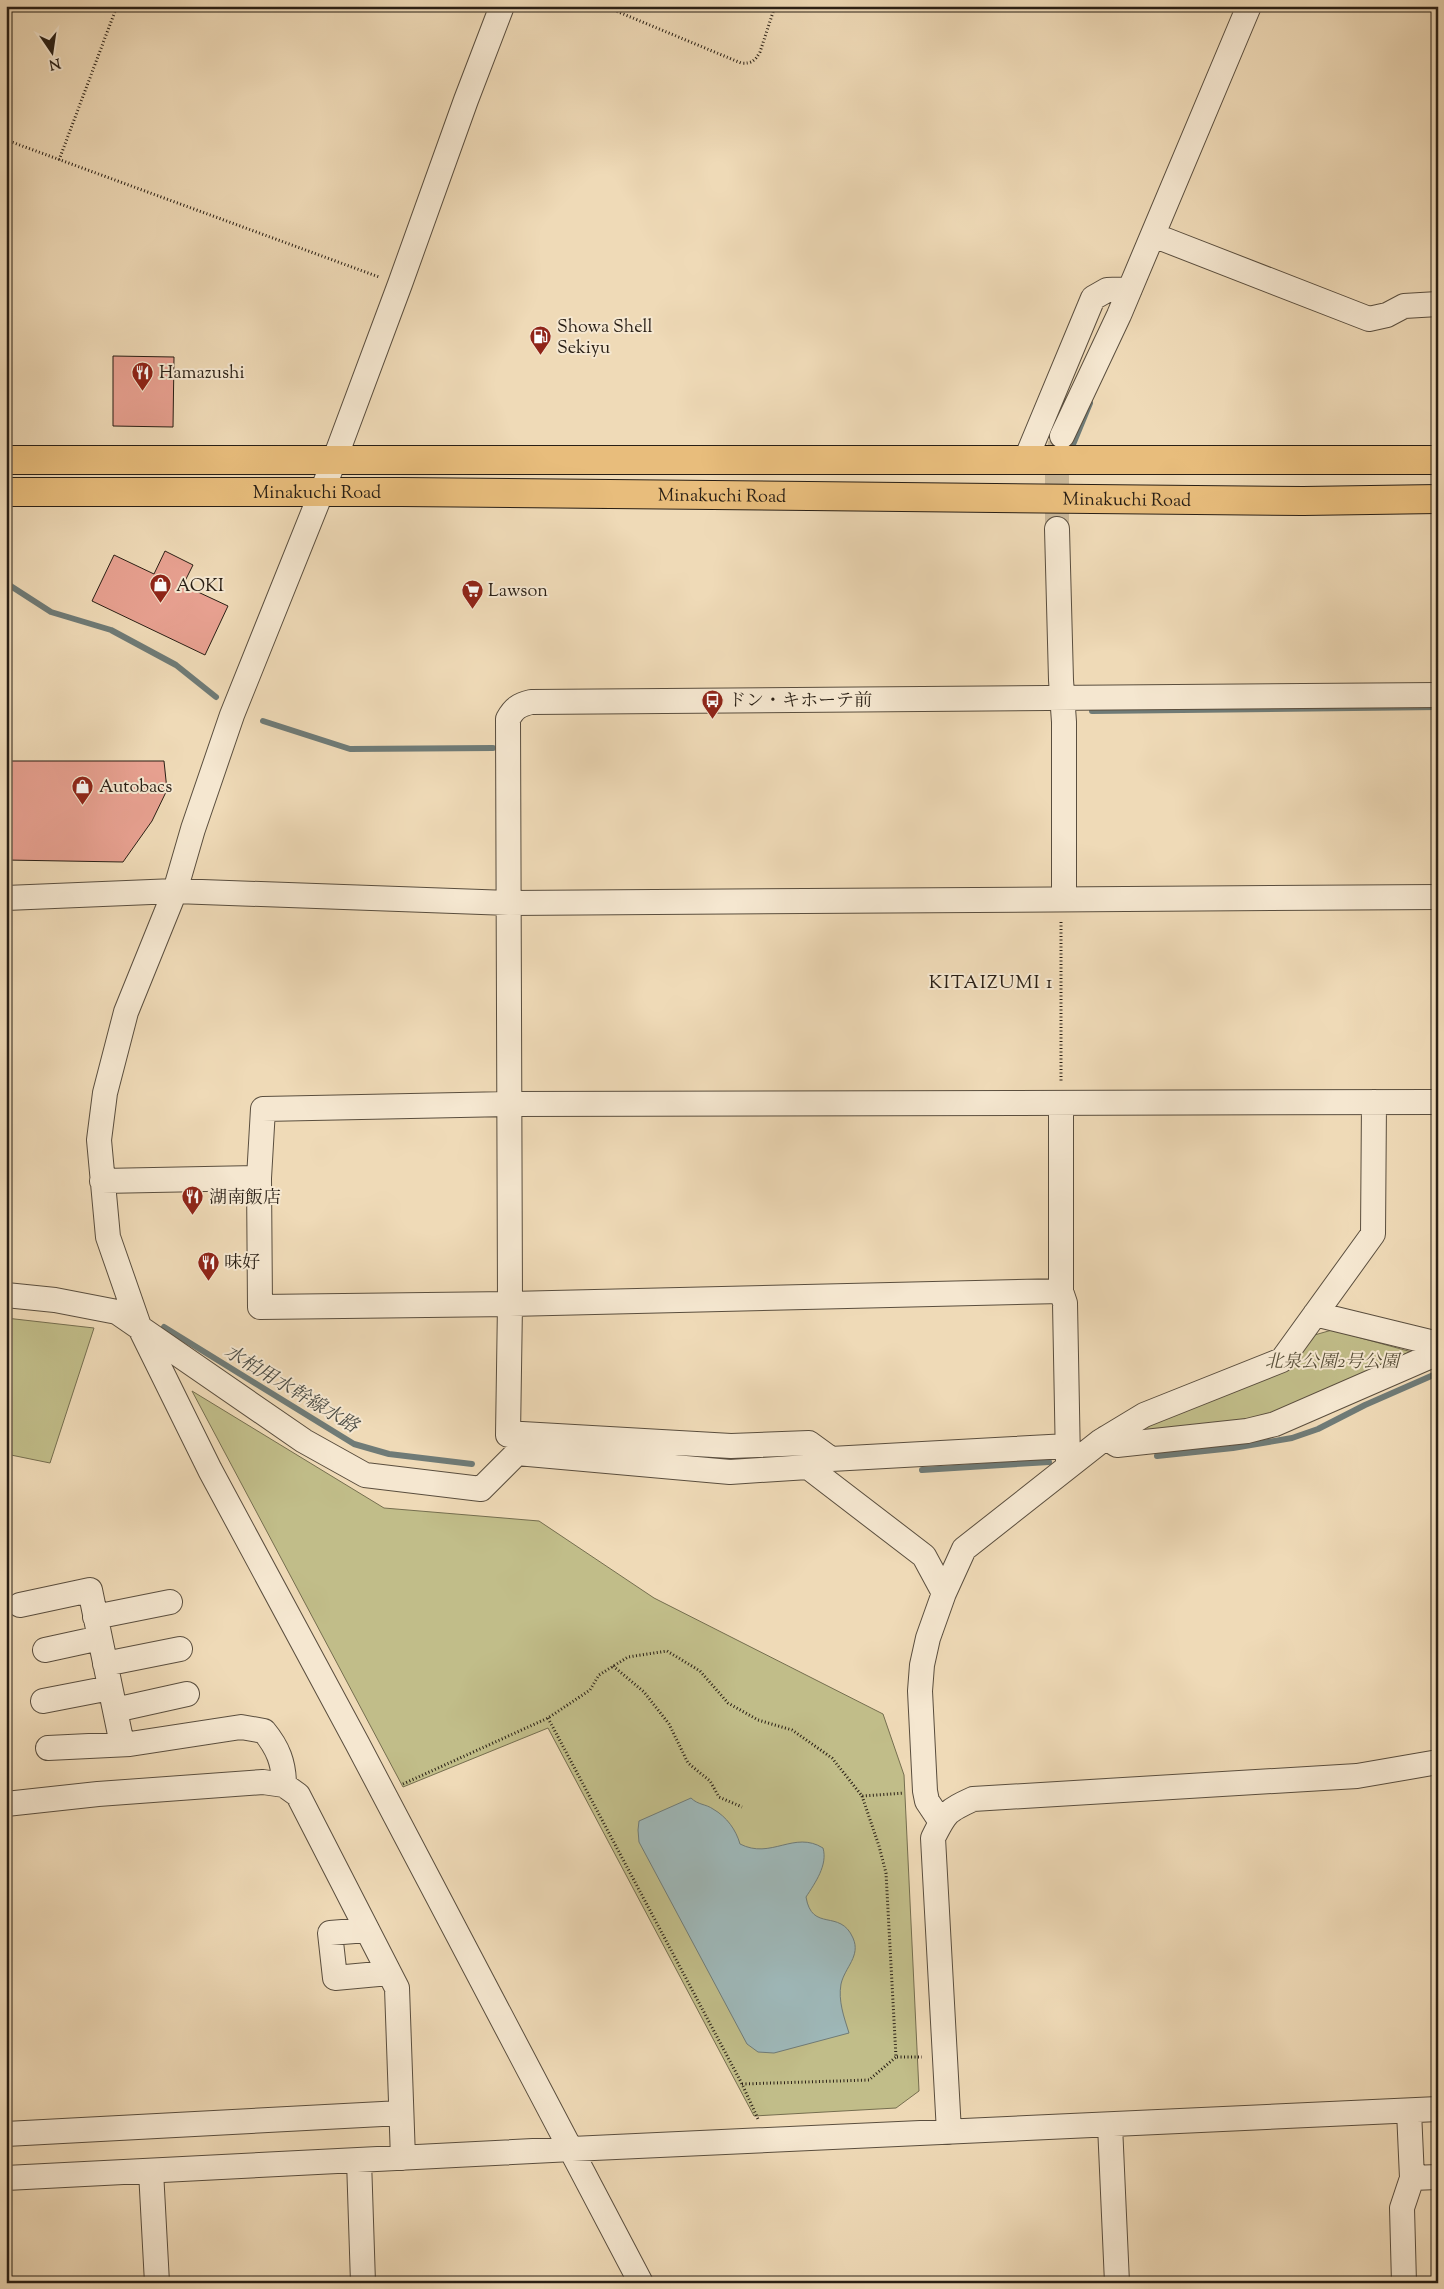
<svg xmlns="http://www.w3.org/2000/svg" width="1444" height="2289" font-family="'Sorts Mill Goudy','Noto Serif JP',serif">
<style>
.green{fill:#c1bd89;stroke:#756e4f}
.water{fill:#9eb8b9;stroke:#6f7b77}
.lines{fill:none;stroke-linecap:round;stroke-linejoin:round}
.stream{stroke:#6f7b77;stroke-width:6}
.building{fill:#e8a191;stroke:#291f15}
.minor-tunnel{stroke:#c7b597;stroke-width:24;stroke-dasharray:24 12;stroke-linecap:butt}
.minor-casing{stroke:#5a4e3e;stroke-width:26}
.highway-casing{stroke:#291f15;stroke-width:30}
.path{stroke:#291f15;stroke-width:3;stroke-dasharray:1 2.5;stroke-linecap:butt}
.minor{stroke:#f5e7d0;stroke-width:24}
.highway{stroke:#e8bd7c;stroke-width:28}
.labels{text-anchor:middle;stroke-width:4;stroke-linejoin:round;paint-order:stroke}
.poi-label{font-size:18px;fill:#291f15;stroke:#f5e7d0;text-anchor:start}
.street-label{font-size:18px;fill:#291f15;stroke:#f5e7d0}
.park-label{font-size:18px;font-style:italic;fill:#574e38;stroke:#f5e7d0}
.neighbourhood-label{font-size:19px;letter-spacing:1px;fill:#291f15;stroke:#f5e7d0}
.water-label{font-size:19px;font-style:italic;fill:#4c4d46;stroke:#f5e7d0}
</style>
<rect width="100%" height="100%" fill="#efdab7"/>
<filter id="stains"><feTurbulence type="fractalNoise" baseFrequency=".004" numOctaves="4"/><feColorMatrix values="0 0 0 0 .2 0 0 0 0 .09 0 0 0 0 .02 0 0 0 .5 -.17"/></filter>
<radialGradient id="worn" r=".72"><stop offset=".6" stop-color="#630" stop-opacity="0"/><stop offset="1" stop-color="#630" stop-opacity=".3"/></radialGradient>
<path class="green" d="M6,1318L94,1328L50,1463L6,1454Z
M1332,1330L1419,1354L1261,1421L1125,1438L1176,1413L1289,1370L1311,1336Z
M192,1391L384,1508L539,1521L654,1598L883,1714L904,1775L919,2091L896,2108L754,2116L548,1728L403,1787Z"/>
<path class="water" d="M691,1798C698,1805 706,1804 713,1809C727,1817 736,1830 740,1844C771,1860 794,1830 823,1848C828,1865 815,1883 806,1897C812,1933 840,1908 853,1938C861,1956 845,1967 841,1984C838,2001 844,2017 849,2033L774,2053L758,2052L747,2044L639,1842L638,1830L639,1821Z"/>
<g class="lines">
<path class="stream" d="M1069,454L1090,403
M6,583L51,612L111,630L176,665L216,697
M1092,711L1438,707
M263,721L350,749L493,748
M164,1327L354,1444L389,1454L472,1464
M1157,1456L1233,1448L1292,1438L1318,1429L1365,1405L1438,1373
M922,1470L1049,1462"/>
</g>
<path class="building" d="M113,356L174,357L173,427L113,426Z
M165,551L193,565L183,585L228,606L205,655L92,601L114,555L154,574Z
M6,761H164L167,790L152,821L123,862L6,860Z"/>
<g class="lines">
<path class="minor-tunnel" d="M1057,529V473L1060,442"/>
<defs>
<path id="minor" d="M502,6L466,100L400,284L334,461L232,715L193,829L175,891L126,1012L105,1093L99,1140L108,1237L139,1326L210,1470L357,1743L641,2283
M1153,235L1369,319L1387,315L1404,306L1438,304
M1062,436L1119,315L1249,6
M1026,459L1093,298L1107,290L1130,289
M1057,529L1061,680L1064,722V899
M6,898L175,891L509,903L1438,897
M1061,1104V1291L1065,1303L1068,1462
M102,1181L259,1178
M1061,1291L510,1304L260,1307L259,1178L263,1109L509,1104L1438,1102
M6,1295L55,1300L117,1312L304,1441L365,1475L481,1489L517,1453L730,1472L808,1467L924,1556L944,1593
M1315,1314L1438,1344
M1106,1438L1117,1445L1247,1431L1275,1424L1438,1353
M1068,1446L831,1459L809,1443L731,1446L522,1434L508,1435L510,1304L508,719C514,708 519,705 531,702L1438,695
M20,1605L90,1590L122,1744
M95,1617L170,1602
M45,1650L100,1638
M105,1664L180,1649
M43,1701L110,1688
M115,1710L187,1694
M48,1748L130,1744L241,1727L264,1731C278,1748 284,1763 284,1785
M6,1804L98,1794L263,1782L284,1785L298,1795L397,1988L403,2158
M941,1822L927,1801L925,1791L920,1691L922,1665L928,1638L944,1593L964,1549L1101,1441L1144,1415L1282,1360L1373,1234L1374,1102
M367,1930L330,1933L335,1978L389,1973
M1110,2125L1117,2283
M949,2132L933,1838C946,1812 947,1811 973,1799L1357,1776L1438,1762
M6,2134L401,2113
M359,2160L363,2283
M151,2171L157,2283
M6,2178L572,2149L1438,2109
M1412,2178L1438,2177
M1404,2283L1402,2208L1412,2178L1409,2111"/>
<g id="highway">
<path d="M6,460H1438"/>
<path id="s1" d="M6,492H402L1303,501L1438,499"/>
</g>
</defs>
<use href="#minor" class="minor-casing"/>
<use href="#highway" class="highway-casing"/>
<path class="path" d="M604,6L741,63C751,64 755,61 760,52L775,6
M6,140L379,277
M59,160L117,6
M1061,922V1081
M613,1666L644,1692L669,1724L688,1763L710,1781L719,1797L742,1807
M548,1718L742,2084L758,2119
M403,1784L548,1718L590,1690L599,1675L628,1657L667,1651L700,1671L728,1703L758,1720L792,1730L832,1758L862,1796L904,1793
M862,1796L879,1846L886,1873L896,2057H922
M742,2084L869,2080L896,2057"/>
<use href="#minor" class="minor"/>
<use href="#highway" class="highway"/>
</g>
<defs>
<symbol id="fuel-pin" viewBox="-11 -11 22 30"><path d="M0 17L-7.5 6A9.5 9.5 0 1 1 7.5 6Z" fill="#8f2418" stroke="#f5e7d0"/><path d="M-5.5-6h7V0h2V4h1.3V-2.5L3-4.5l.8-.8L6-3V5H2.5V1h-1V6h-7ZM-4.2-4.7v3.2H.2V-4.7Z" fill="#fff"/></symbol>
<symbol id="restaurant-pin" viewBox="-11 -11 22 30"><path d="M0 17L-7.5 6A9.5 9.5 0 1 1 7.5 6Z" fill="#8f2418" stroke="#f5e7d0"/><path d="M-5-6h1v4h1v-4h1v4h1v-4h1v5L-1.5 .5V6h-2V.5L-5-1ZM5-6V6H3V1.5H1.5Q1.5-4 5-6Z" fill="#fff"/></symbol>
<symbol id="shop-pin" viewBox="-11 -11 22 30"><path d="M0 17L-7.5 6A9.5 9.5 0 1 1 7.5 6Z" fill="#8f2418" stroke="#f5e7d0"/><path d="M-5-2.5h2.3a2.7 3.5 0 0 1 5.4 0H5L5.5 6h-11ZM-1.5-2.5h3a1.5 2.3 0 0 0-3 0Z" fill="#fff"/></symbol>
<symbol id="supermarket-pin" viewBox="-11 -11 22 30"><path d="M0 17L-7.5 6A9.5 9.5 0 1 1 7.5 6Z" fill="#8f2418" stroke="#f5e7d0"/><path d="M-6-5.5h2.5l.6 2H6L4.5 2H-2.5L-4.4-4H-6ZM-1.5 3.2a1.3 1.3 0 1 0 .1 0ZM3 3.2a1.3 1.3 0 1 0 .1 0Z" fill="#fff"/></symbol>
<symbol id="bus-pin" viewBox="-11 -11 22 30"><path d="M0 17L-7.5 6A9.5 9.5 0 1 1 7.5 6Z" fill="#8f2418" stroke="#f5e7d0"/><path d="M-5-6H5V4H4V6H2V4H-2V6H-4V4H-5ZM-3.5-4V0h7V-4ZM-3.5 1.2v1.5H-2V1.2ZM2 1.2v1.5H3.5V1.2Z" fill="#fff"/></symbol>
</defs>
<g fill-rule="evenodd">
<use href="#fuel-pin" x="528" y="324" width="25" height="34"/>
<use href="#restaurant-pin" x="130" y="360" width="25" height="34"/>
<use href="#shop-pin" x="148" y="572" width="25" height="34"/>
<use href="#supermarket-pin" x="460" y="578" width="25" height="34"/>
<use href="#bus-pin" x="700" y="688" width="25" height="34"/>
<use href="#shop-pin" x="70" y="774" width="25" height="34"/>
<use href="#restaurant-pin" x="180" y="1184" width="25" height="34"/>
<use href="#restaurant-pin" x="196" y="1250" width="25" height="34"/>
</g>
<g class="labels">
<g class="poi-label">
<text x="557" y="332">Showa Shell<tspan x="557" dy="21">Sekiyu</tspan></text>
<text x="159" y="378">Hamazushi</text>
<text x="176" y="591">AOKI</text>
<text x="488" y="596">Lawson</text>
<text x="728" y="706">ドン・キホーテ前</text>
<text x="99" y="792">Autobacs</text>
<text x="209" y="1203">湖南飯店</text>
<text x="224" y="1268">味好</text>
</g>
<g class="street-label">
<text dy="6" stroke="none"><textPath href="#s1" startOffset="311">Minakuchi Road</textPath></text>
<text dy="6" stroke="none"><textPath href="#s1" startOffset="716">Minakuchi Road</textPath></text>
<text dy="6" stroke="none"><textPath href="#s1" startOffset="1121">Minakuchi Road</textPath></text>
</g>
<g class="park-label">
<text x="1332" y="1367">北泉公園2号公園</text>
</g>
<g class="neighbourhood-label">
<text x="991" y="988">KITAIZUMI 1</text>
</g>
<g class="water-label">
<text transform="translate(292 1388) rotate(31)" y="7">水柏用水幹線水路</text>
</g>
</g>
<rect width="1444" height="2289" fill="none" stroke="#efdab7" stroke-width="25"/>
<rect x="8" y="8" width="1429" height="2274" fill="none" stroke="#291f15" stroke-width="2.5"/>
<rect x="12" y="12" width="1419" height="2264" fill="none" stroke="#291f15"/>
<g transform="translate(52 52) rotate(167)" stroke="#f5e7d0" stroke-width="4" paint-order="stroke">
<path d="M0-4L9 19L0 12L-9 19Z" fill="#291f15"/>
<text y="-8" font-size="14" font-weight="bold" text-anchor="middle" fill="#291f15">N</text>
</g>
<rect width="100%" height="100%" filter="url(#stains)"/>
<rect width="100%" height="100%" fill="url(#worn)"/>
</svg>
